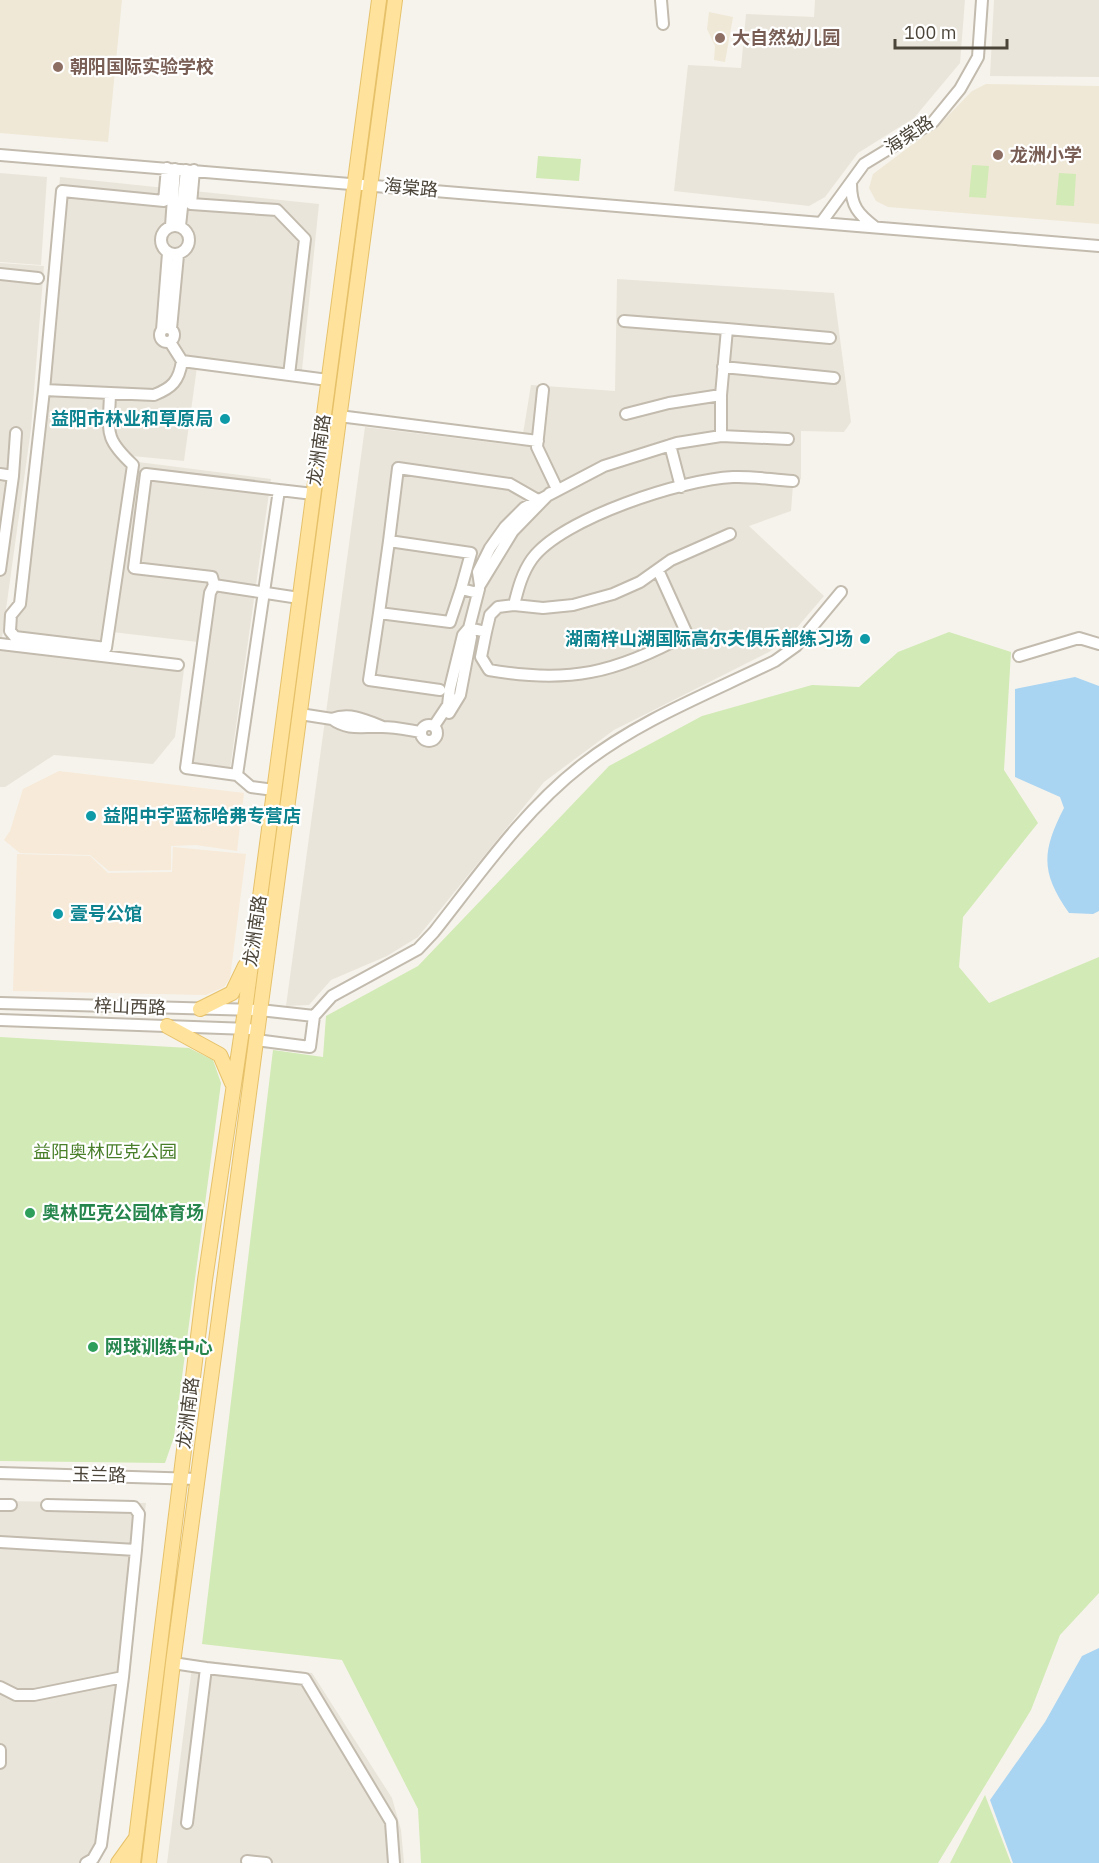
<svg xmlns="http://www.w3.org/2000/svg" width="1099" height="1863" font-family="'IBM Plex Sans','Noto Sans SC',sans-serif">
<style>
.residential{fill:#eae5da}
.commercial{fill:#f7ead8}
.education{fill:#efe8d6}
.green{fill:#d2eab5}
.water{fill:#a9d4f2}
.lines{fill:none;stroke-linecap:round;stroke-linejoin:round}
.minor-casing{stroke:#c2bbae;stroke-width:14}
.major-casing{stroke:#e6c16a;stroke-width:16}
.minor{stroke:#fff;stroke-width:10}
.major{stroke:#ffe39c;stroke-width:14}
.education-dot{fill:#8d6e63;stroke:#fff;stroke-width:2}
.culture-dot{fill:#0f9aa8;stroke:#fff;stroke-width:2}
.leisure-dot{fill:#2e9e5b;stroke:#fff;stroke-width:2}
.labels{text-anchor:middle;stroke-width:4.5;stroke-linejoin:round;paint-order:stroke}
.education-label{font-size:18px;font-weight:bold;fill:#785e54;stroke:#fff;text-anchor:start}
.street-label{font-size:18px;fill:#4b4439;stroke:#fff}
.culture-label{font-size:18px;font-weight:bold;fill:#0d838f;stroke:#fff;text-anchor:end}
.park-label{font-size:18px;fill:#4a7f2a;stroke:#fff}
.leisure-label{font-size:18px;font-weight:bold;fill:#27864d;stroke:#fff;text-anchor:start}
</style>
<rect width="100%" height="100%" fill="#f6f3ec"/>
<path class="residential" d="M815,0H965L960,63L914,118L858,153L825,197L809,206L674,191L688,65L741,68L746,14L814,17Z
M994,0H1099V77L990,76Z
M0,173L47,177L41,265L0,262Z
M60,177L319,204L301,380L197,367L184,461L132,456L104,644L15,634L38,427Z
M0,263L44,266L31,429L2,638L185,662L175,737L153,764L54,755L5,787H0Z
M617,279L834,293L851,422L844,432L801,431V479L793,485L791,511L749,526L824,596L789,637L769,652L614,730L544,782L418,937L387,956L331,980L309,1005L286,1006L365,427L521,446L531,385L615,391Z
M138,462L271,479L230,769L180,762L198,642L112,632Z
M0,1501L146,1503L105,1846L82,1863H0Z
M193,1659L312,1673L392,1798L401,1830L404,1863H167Z"/>
<path class="commercial" d="M59,771L244,793L237,851L196,845L171,846V870L109,871L90,855L20,853L4,840L10,831L23,789Z
M173,847L246,854L230,978L224,987L206,995L13,991L17,854L90,856L108,873L172,872Z"/>
<path class="education" d="M0,0H122L108,142L0,133Z
M709,12L733,17L725,62L714,60L715,46L707,29Z
M986,84L1099,86V224L888,207L876,201L869,188L873,174L941,123L972,91Z"/>
<path class="green" d="M538,156L581,159L579,181L536,178Z
M972,165L989,166L986,198L969,197Z
M1059,173L1076,174L1074,206L1056,205Z
M949,632L1011,652L1004,770L1038,823L963,917L959,967L989,1003L1099,957V1593L1060,1635L1031,1710L938,1863H421L418,1809L342,1660L202,1644L273,1050L323,1057L326,1016L418,966L609,766L702,716L812,685L859,687L898,652Z
M0,1037L189,1048L213,1060L221,1083L174,1437L165,1463L0,1461Z
M985,1795L1011,1863H950Z"/>
<path class="water" d="M1075,677L1099,686V911L1093,914L1069,913C1040,872 1042,851 1064,808L1060,797L1015,777V689Z
M1099,1648V1863H1013L990,1800L1045,1722L1082,1656Z"/>
<g class="lines">
<defs>
<path id="minor" d="M661,0L663,24
M0,155L821,223L864,164L933,122L960,89L978,57L982,0
M167,168L164,201L62,191L44,390L154,395C172,388 179,381 182,361L328,380
M194,170L191,204L277,210L305,239L289,375
M851,184C851,206 858,214 875,227
M821,223L1099,246
M161 240a14 14 0 1 1 28 0a14 14 0 1 1-28 0Z
M171,226L175,169
M180,226L186,170
M0,274L38,278
M624,321L727,329L721,395V436
M160 335a7 7 0 1 1 14 0a7 7 0 1 1-14 0Z
M171,329L178,255
M727,329L830,338
M162,330L168,253
M170,342L182,361
M723,367L834,378
M44,390L20,604L11,615L10,631L15,637L106,648L133,465C103,437 109,432 110,393
M543,390L537,447L557,489
M626,414L669,403L721,395
M339,416L538,441
M670,445L681,487
M0,474L13,476L16,433
M550,493L513,531L480,585L478,572L490,548L505,527L524,508L604,466L677,443L721,436L788,439
M389,541L398,468L510,484L538,500
M0,570L13,476
M214,585L210,593L186,768L237,775
M461,589L450,622L379,613L389,541L471,553L461,589L478,593
M299,598L214,585L212,577L134,568L146,474L313,494
M514,605C518,589 522,573 532,559C562,518 684,479 733,477C753,476 773,480 793,481
M379,613L369,680L440,690
M469,628L486,632L490,615L498,607L514,605L543,608L573,605L613,594L640,582L671,560L730,534
M486,632L481,657L489,670C569,684 616,673 687,634L658,570
M0,644L178,665
M1019,656L1079,638L1099,644
M449,713L460,695L471,637L469,628
M300,714L332,719
M421 733a8 8 0 1 1 16 0a8 8 0 1 1-16 0Z
M434,726L448,705L450,688L463,635L469,628L479,589
M383,727C366,720 350,712 332,719C348,731 363,726 382,727C395,727 408,730 421,732
M274,790L251,787L237,775L279,490
M0,1003L260,1010L314,1016L310,1047L256,1040
M314,1016L332,996L418,949L434,932C479,875 524,810 582,765C639,720 710,693 775,661L796,646L841,592
M0,1020L249,1029
M0,1473L198,1479
M0,1505H11
M0,1542L136,1550L139,1514L134,1507L47,1505
M173,1663L206,1668
M0,1687L16,1695H34L123,1677L136,1550
M0,1750V1763
M187,1823L206,1668L305,1679L391,1822L394,1863
M247,1861L266,1863
M86,1863L93,1859L101,1845L123,1677"/>
<path id="major" d="M200,1009L232,993L245,966
M167,1026L220,1055L232,1083
M118,1863L136,1838
M133,1863L205,1280L245,1010L379,0
M149,1863L173,1663L395,0"/>
</defs>
<use href="#minor" class="minor-casing"/>
<use href="#major" class="major-casing"/>
<use href="#minor" class="minor"/>
<use href="#major" class="major"/>
</g>
<g class="education-dot">
<circle cx="720" cy="38" r="6"/>
<circle cx="58" cy="67" r="6"/>
<circle cx="998" cy="155" r="6"/>
</g>
<g class="culture-dot">
<circle cx="225" cy="419" r="6"/>
<circle cx="865" cy="639" r="6"/>
<circle cx="91" cy="816" r="6"/>
<circle cx="58" cy="914" r="6"/>
</g>
<g class="leisure-dot">
<circle cx="30" cy="1213" r="6"/>
<circle cx="93" cy="1347" r="6"/>
</g>
<g class="labels">
<g class="education-label">
<text x="732" y="44">大自然幼儿园</text>
<text x="70" y="73">朝阳国际实验学校</text>
<text x="1010" y="161">龙洲小学</text>
</g>
<g class="street-label">
<text transform="translate(909 135) rotate(-34)" y="6">海棠路</text>
<text transform="translate(411 188) rotate(5)" y="6">海棠路</text>
<text transform="translate(319 450) rotate(-82)" y="6">龙洲南路</text>
<text transform="translate(255 931) rotate(-82)" y="6">龙洲南路</text>
<text transform="translate(130 1007) rotate(2)" y="6">梓山西路</text>
<text transform="translate(188 1413) rotate(-83)" y="6">龙洲南路</text>
<text transform="translate(99 1475) rotate(1)" y="6">玉兰路</text>
</g>
<g class="culture-label">
<text x="213" y="425">益阳市林业和草原局</text>
<text x="853" y="645">湖南梓山湖国际高尔夫俱乐部练习场</text>
<text x="103" y="822" text-anchor="start">益阳中宇蓝标哈弗专营店</text>
<text x="70" y="920" text-anchor="start">壹号公馆</text>
</g>
<g class="park-label">
<text x="105" y="1158">益阳奥林匹克公园</text>
</g>
<g class="leisure-label">
<text x="42" y="1219">奥林匹克公园体育场</text>
<text x="105" y="1353">网球训练中心</text>
</g>
</g>
<path d="M895 39v9h112v-9" fill="none" stroke="#4b4439" stroke-width="3"/>
<text x="904" y="39" font-size="18" fill="#4b4439" stroke="#ffffff" stroke-width="4.5" paint-order="stroke">100 m</text>
</svg>
